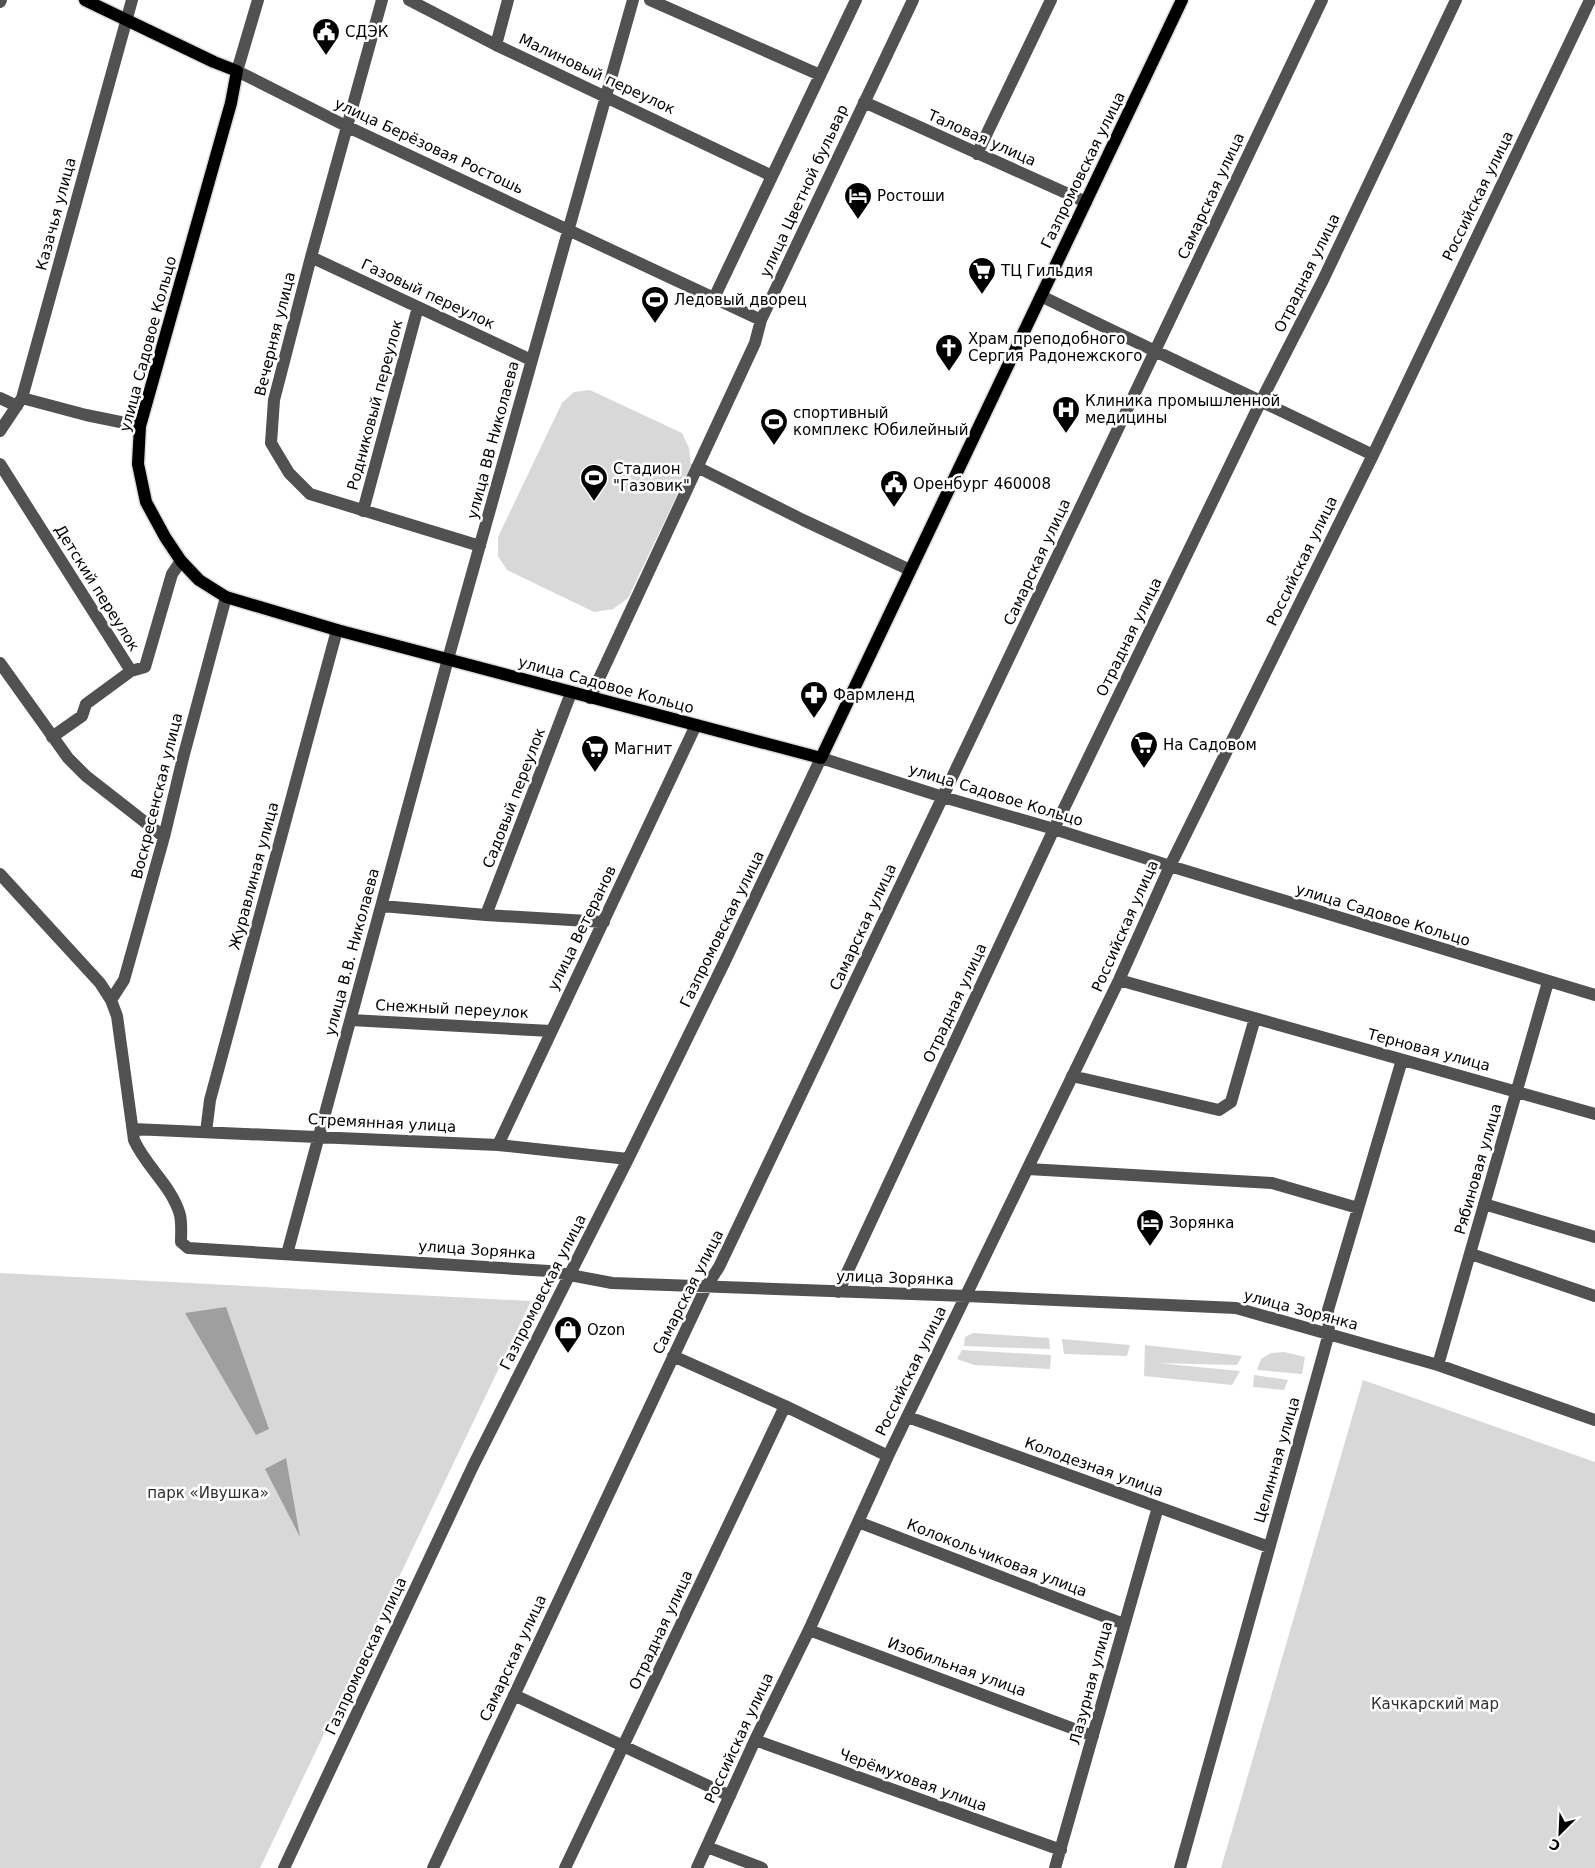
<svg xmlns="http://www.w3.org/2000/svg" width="1595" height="1868" font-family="'DejaVu Sans',sans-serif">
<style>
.green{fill:#d8d8d8}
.water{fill:#9f9f9f}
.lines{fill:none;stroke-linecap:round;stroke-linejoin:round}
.major-casing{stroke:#dbdbdb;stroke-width:15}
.minor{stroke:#515151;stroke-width:12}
.major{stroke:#000;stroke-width:12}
.labels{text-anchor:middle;stroke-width:5;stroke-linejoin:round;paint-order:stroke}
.poi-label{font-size:15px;fill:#000;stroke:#fff;text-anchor:start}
.street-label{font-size:15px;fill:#000;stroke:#fff}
.park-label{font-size:15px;fill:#2f2f2f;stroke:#fff}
</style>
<rect width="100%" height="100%" fill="#fff"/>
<path class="green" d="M590,390L682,433L689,448L691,466L628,598L613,609L594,612L507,570L498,556V537L562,403L574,392Z
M0,1273L531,1301L260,1868H0Z
M973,1333L1049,1338L1050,1349L964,1346L965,1337Z
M1062,1339L1130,1345L1127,1356L1064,1354Z
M1145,1345L1242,1356L1237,1365L1157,1363L1240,1371L1232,1385L1144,1376Z
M962,1350L1051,1355L1050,1369L974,1365L957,1359Z
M1284,1352L1305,1357L1302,1374L1257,1370L1261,1359L1271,1353Z
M1254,1375L1288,1380L1284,1390L1253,1387Z
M1363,1380L1595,1462V1868H1221Z"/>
<path class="water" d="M226,1307L269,1429L256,1435L185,1313Z
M286,1458L300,1537L265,1469Z"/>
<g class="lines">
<defs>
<path id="major" d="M85,0L214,62L237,71L231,103L140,426L138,464L146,502L165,537L181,561L199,580L226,597L337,630L821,758L1182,0"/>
</defs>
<use href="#major" class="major-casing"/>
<path class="minor" d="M258,0L237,71L348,127L761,320
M382,0L311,257L274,400L271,443L289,473L310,494L480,546
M409,0L496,45L772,176
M650,0L820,75
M0,2L1,0
M496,45L508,0
M864,102L1086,202
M977,154L1051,0
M311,257L531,360
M1041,296C1151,350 1262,401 1373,455
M714,298L856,0
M0,398L17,406
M22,398L86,415L140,426
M0,431L22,398L132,0
M0,464L131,671L145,667L172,574L181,561
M697,467L803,520L910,570
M363,511L418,307
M0,663L68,758L86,776L164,837
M590,698L755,343L761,320L913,0
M52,737L82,716L86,704L131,671
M0,874L100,983L111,1000L117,1016L134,1140C146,1167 172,1186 180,1215C182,1224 181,1234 181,1242L188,1248L549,1271L612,1283L966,1296L1236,1308L1438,1365L1595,1420
M382,906L486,915L604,922
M486,915L571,693
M1119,980L1595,1114
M111,1000L124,980L164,837L183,758L226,597
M351,1020L551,1031
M1072,1076L1219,1110L1231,1102L1255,1018
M133,1129L498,1145L628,1159
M206,1132L210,1100L337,630
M498,1145L696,725
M1028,1169L1272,1183L1358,1208
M1484,1204L1595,1237
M287,1254L448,659L633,0
M1471,1254L1595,1296
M838,1292L1054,829L1261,401L1323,280L1456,0
M673,1356L785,1406L888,1456
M1438,1365L1548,982
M908,1417L1269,1547
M858,1522L1124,1624
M809,1630L1093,1736
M514,1695L730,1796
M755,1740L1061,1850
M707,1847L762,1868
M284,1868L473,1466L628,1159L725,961L821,758L943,797L1054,829L1170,866L1595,995
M433,1868L706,1287L719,1267L1322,0
M565,1868L785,1406
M697,1868L755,1740L809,1630L888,1456L1119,980L1170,866L1373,455L1590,0
M1055,1868L1158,1507
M1180,1868L1323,1355L1329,1333L1328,1310L1402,1060"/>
<use href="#major" class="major"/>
</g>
<defs>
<symbol id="civic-pin" viewBox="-11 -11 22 30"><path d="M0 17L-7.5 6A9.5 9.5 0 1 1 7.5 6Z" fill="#000" stroke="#fff"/><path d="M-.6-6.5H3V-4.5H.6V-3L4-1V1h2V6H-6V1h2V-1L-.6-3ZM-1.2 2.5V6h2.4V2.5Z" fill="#fff"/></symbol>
<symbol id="hotel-pin" viewBox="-11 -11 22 30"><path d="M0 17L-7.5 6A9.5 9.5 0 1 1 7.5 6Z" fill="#000" stroke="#fff"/><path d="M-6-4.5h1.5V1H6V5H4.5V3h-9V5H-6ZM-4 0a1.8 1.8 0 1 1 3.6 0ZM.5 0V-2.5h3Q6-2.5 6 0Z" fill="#fff"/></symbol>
<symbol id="supermarket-pin" viewBox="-11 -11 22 30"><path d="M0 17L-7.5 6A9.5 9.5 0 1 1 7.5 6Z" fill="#000" stroke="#fff"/><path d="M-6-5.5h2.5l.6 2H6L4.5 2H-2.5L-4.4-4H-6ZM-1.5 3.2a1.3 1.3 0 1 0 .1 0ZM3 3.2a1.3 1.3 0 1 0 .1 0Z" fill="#fff"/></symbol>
<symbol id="stadium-pin" viewBox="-11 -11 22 30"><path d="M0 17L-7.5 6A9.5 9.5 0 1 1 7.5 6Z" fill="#000" stroke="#fff"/><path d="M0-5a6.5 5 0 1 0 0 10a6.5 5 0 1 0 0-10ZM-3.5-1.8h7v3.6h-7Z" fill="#fff"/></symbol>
<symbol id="church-pin" viewBox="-11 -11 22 30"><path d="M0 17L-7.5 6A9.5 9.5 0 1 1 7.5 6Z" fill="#000" stroke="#fff"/><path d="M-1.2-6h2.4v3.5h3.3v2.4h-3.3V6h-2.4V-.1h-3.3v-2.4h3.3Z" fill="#fff"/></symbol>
<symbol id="hospital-pin" viewBox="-11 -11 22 30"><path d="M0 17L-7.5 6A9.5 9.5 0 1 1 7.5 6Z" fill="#000" stroke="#fff"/><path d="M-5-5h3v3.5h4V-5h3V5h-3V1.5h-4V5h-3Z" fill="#fff"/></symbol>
<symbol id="pharmacy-pin" viewBox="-11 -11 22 30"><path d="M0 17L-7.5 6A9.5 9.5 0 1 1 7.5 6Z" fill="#000" stroke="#fff"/><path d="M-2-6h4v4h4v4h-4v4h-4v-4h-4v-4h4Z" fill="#fff"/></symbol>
<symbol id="shop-pin" viewBox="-11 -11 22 30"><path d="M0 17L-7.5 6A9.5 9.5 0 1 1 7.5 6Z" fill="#000" stroke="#fff"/><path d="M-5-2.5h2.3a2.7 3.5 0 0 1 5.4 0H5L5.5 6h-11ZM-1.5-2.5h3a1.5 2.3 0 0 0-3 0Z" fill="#fff"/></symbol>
</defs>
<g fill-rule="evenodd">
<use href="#civic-pin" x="310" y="16" width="32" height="43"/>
<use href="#hotel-pin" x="842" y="180" width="32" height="43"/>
<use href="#supermarket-pin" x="966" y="255" width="32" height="43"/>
<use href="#stadium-pin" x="639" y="284" width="32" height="43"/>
<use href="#church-pin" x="933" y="332" width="32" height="43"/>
<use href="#hospital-pin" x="1050" y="394" width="32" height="43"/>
<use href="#stadium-pin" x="758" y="406" width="32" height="43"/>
<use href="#stadium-pin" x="578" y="462" width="32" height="43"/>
<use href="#civic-pin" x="878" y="468" width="32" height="43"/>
<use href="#pharmacy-pin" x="798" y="679" width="32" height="43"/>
<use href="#supermarket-pin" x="1128" y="729" width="32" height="43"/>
<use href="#supermarket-pin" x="579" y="733" width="32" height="43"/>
<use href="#hotel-pin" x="1134" y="1207" width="32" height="43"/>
<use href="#shop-pin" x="552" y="1314" width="32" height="43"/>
</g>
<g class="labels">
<g class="poi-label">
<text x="345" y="37">СДЭК</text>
<text x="877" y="201">Ростоши</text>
<text x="1001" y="276">ТЦ Гильдия</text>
<text x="674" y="305">Ледовый дворец</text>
<text x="968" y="344">Храм преподобного<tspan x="968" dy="17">Сергия Радонежского</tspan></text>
<text x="1085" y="406">Клиника промышленной<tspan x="1085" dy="17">медицины</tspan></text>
<text x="793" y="418">спортивный<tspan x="793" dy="17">комплекс Юбилейный</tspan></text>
<text x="613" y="474">Стадион<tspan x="613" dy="17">"Газовик"</tspan></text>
<text x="913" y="489">Оренбург 460008</text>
<text x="833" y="700">Фармленд</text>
<text x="1163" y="750">На Садовом</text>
<text x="614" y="754">Магнит</text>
<text x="1169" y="1228">Зорянка</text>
<text x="587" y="1335">Ozon</text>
</g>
<g class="street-label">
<text transform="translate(597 74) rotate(25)" y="5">Малиновый переулок</text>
<text transform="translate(982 138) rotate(24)" y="5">Таловая улица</text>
<text transform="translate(429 146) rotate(25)" y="5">улица Берёзовая Ростошь</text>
<text transform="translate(1083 170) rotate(-64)" y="5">Газпромовская улица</text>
<text transform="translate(804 191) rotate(-65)" y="5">улица Цветной бульвар</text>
<text transform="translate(1211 196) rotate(-65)" y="5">Самарская улица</text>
<text transform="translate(1478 196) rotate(-64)" y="5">Российская улица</text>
<text transform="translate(56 214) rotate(-75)" y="5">Казачья улица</text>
<text transform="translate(1307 273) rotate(-64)" y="5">Отрадная улица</text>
<text transform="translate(428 294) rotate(25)" y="5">Газовый переулок</text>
<text transform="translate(275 334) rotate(-76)" y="5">Вечерняя улица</text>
<text transform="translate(148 344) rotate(-75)" y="5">улица Садовое Кольцо</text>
<text transform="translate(375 405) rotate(-75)" y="5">Родниковый переулок</text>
<text transform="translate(493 440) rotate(-75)" y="5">улица ВВ Николаева</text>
<text transform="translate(1302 561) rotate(-64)" y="5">Российская улица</text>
<text transform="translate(1037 562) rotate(-65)" y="5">Самарская улица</text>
<text transform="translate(97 588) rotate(58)" y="5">Детский переулок</text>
<text transform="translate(1129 637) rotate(-64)" y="5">Отрадная улица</text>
<text transform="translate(606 685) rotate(15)" y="5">улица Садовое Кольцо</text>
<text transform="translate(996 795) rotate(17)" y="5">улица Садовое Кольцо</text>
<text transform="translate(157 796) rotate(-76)" y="5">Воскресенская улица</text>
<text transform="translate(514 798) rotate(-69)" y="5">Садовый переулок</text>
<text transform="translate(254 876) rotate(-75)" y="5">Журавлиная улица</text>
<text transform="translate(1383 915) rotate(17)" y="5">улица Садовое Кольцо</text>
<text transform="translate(1125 926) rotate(-66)" y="5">Российская улица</text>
<text transform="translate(863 927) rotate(-65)" y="5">Самарская улица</text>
<text transform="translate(582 928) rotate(-64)" y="5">улица Ветеранов</text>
<text transform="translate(722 929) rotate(-64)" y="5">Газпромовская улица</text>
<text transform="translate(352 952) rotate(-75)" y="5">улица В.В. Николаева</text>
<text transform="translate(955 1003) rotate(-65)" y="5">Отрадная улица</text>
<text transform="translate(452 1009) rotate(3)" y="5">Снежный переулок</text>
<text transform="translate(1429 1050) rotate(15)" y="5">Терновая улица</text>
<text transform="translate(382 1123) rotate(3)" y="5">Стремянная улица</text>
<text transform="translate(1478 1169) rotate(-74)" y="5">Рябиновая улица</text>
<text transform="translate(477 1250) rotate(4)" y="5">улица Зорянка</text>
<text transform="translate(895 1278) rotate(2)" y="5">улица Зорянка</text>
<text transform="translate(543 1292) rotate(-63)" y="5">Газпромовская улица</text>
<text transform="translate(688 1292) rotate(-63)" y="5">Самарская улица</text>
<text transform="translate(1301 1310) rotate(15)" y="5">улица Зорянка</text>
<text transform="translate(911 1371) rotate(-64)" y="5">Российская улица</text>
<text transform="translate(1277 1460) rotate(-74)" y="5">Целинная улица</text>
<text transform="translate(1094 1467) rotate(20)" y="5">Колодезная улица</text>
<text transform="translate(997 1558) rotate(21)" y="5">Колокольчиковая улица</text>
<text transform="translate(661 1630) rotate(-65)" y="5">Отрадная улица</text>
<text transform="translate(366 1656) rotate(-65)" y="5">Газпромовская улица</text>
<text transform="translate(513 1658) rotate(-65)" y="5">Самарская улица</text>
<text transform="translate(957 1667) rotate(20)" y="5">Изобильная улица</text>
<text transform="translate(1091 1683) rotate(-75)" y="5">Лазурная улица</text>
<text transform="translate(739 1738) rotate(-65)" y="5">Российская улица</text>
<text transform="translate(913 1780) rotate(20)" y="5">Черёмуховая улица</text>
</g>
<g class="park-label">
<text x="208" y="1498">парк «Ивушка»</text>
<text x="1435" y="1709">Качкарский мар</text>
</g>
</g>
<g transform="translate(1560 1833) rotate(204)" stroke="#ffffff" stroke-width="4" paint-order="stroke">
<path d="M0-4L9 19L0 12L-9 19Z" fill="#000000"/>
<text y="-8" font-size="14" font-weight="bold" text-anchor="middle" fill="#000000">С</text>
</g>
</svg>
